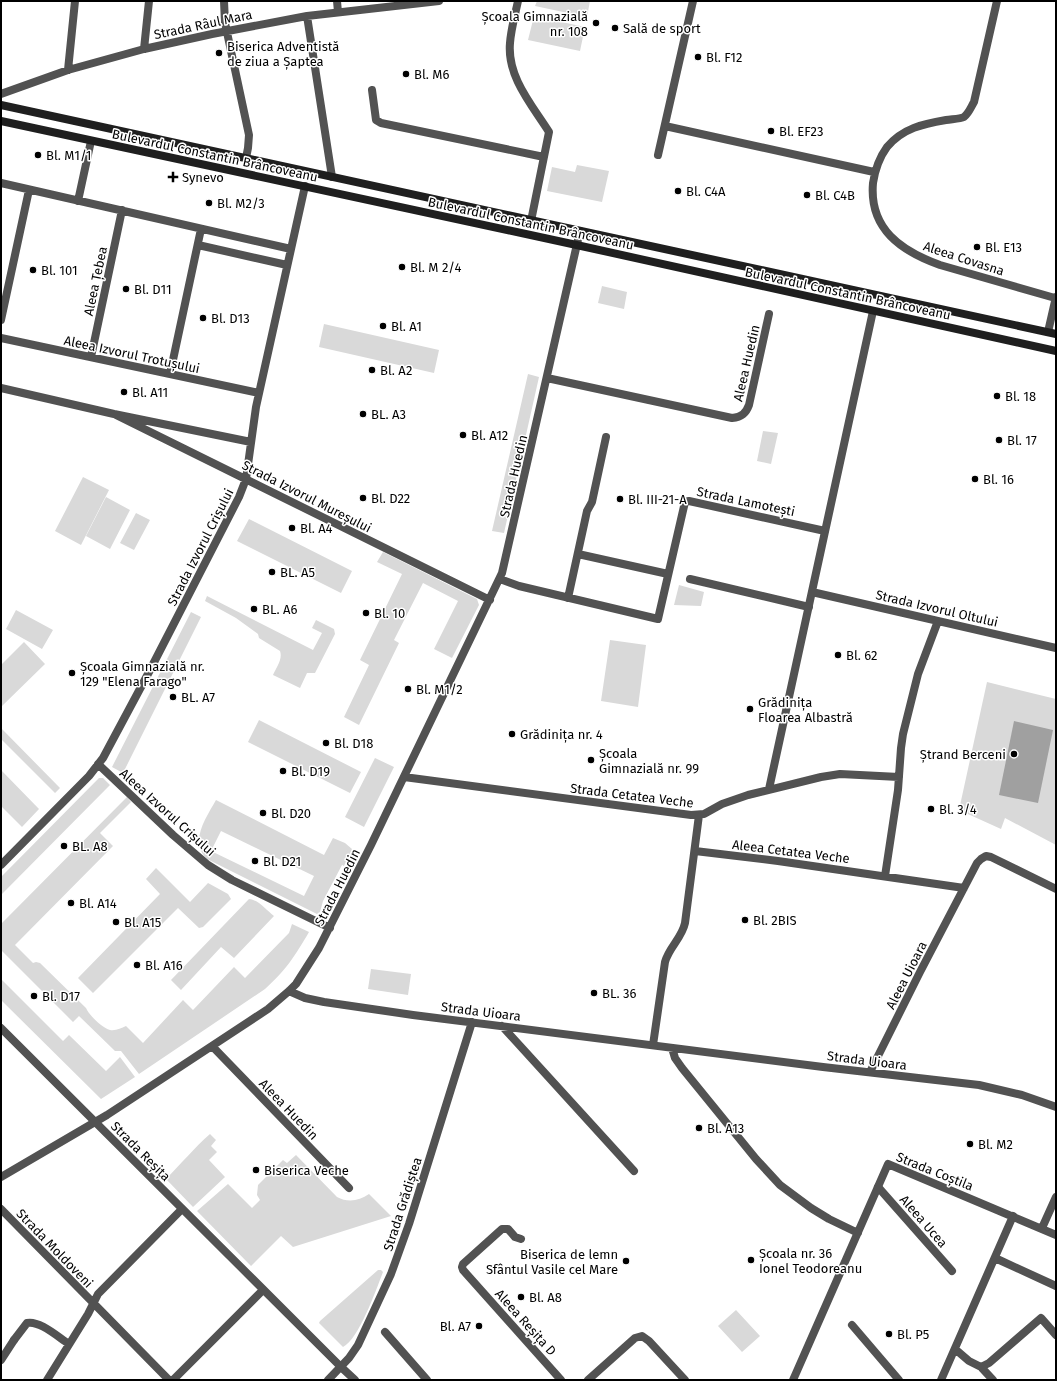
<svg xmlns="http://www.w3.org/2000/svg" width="1057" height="1381" font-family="'Fira Sans',sans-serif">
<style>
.green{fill:#d9d9d9;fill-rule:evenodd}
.water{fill:#a0a0a0}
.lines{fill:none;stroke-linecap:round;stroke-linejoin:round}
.pedestrian{stroke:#525252;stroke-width:8}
.minor{stroke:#525252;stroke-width:8}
.tertiary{stroke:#525252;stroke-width:8}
.secondary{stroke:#1f1f1f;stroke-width:8}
.poi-dot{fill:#000;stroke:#fff;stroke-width:1.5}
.labels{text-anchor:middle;stroke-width:3;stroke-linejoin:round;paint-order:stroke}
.poi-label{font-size:13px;fill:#000;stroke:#fff;text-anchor:start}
.street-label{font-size:13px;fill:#000;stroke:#fff}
</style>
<rect width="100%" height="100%" fill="#fff"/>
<path class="green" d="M537,1H590L587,17L535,6Z
M534,16L585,27L580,51L528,40Z
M577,165L609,171L602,202L547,191L552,167L575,172Z
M602,286L627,292L624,309L598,303Z
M324,324L439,350L434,373L319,347Z
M528,374L539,377L504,533L492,531Z
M763,431L778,433L771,464L757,461Z
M83,477L109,490L81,545L55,531Z
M106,497L130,510L110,549L86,536Z
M136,513L150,520L134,550L120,543Z
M249,519L352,571L341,593L237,541Z
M383,552L477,599L479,605L452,658L434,649L458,601L423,583L394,640L399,643L359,725L344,717L369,665L360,660L402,574L377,562Z
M679,585L704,592L701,606L674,605Z
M207,596L313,650L322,633L312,628L316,620L334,629L335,634L315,673H307L300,688L273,675C276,668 283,659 280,651L259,638L258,634L236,618L205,601Z
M16,610L53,630L42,649L6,629Z
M191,612L201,617L123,773L112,767Z
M610,640L646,645L638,707L601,701Z
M24,642L45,664L2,706L1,665Z
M987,682L1056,699V845L1005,818L1001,829L959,810Z
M259,720L361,772L350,793L248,742Z
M1,728L60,788L55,793L1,739Z
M375,758L394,767L364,827L345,817Z
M1,770L39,809L22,827L1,806Z
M99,778H103L110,785L1,895V877Z
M127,797L131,802L100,833L113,846L15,945L33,963L36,962L40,963L86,1008C89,1015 102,1028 110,1030C116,1031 121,1028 126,1026L143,1043L183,1000L193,1010L234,967L245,978L289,933L292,924L309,932C295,956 286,970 265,989L139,1074L121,1051H115L79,1016L73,1022L1,950V924Z
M216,800L324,855L333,838L345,843L352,849L344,866L342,865L323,901L320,912L317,914L207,859C189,841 206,818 216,800ZM221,831L314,876L304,896L211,851Z
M156,868L190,902L208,883L228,894L231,899L203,927L199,928L178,908L93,993L78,978L160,894L146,879Z
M249,899C259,900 266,910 274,916L234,958L221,947L181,990L171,980Z
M371,969L411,974L408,995L368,989Z
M1,979L63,1041L69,1035L106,1071L120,1057L135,1077L101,1099L1,1000Z
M210,1134L216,1140L211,1146L217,1152L209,1160L225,1177L193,1207L166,1179C181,1164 194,1148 210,1134Z
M296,1155L337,1197C348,1203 359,1201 369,1194L391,1216L293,1247L281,1236L251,1266L197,1211L228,1184L252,1208L260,1200L257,1195L258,1185L283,1160L287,1163Z
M378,1270H381L383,1272C376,1290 359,1339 343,1347L319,1323L320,1321Z
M736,1310L760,1336L742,1352L718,1326Z"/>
<path class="water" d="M1014,721L1053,730L1038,803L999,795Z"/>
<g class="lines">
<path class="pedestrian" d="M878,1187L952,1271
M1,1360L14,1340"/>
<path class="minor" d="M224,1L225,23L249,135L248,148L246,158
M337,1L338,12
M518,1C515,15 511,29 510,43C507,77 532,105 549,132L531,221
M997,1L974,102C971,107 969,113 964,117C960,119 952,119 946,120C923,124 903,128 887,147C879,158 875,170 873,183C869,229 901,251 940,265L1055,298
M307,16L332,177
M144,49L149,1
M68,70L75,1
M372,90L376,120L381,123L544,157
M1,94L68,70L144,49L212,34L307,16L439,1
M665,126L874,172
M658,155L693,1
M1,183L291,249
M78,201L91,141
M198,245L287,265
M1,320L29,190
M1048,332L1056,297
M1,338L259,393
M91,357L122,210
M170,374L201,229
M547,378L732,418C742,417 746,413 749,405L769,314
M1,388L114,414L251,442
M114,414L490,600
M578,554L668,574
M500,579L519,586L658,619L685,502L689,501L825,531
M690,579L809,607
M812,592L1056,648
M568,598L587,511L592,502L606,437
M98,764L173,835L208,865L232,880L330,928
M404,777L691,815L704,814L722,804L748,795L821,777L840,774L899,777
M769,789L873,311
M695,851L778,861L964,888
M1,865L89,776L103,758L149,672L239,497L246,479L256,407L305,186
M885,876L898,790L901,748L903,734L918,674L938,621
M289,991L305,998L324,1002L413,1015L823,1067L979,1085L1022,1095L1056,1107
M502,1026L634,1171
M653,1045L665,962C669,947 682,938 685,923L699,815
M212,1046L349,1188
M672,1048L675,1058L682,1068L756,1159L780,1185L811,1208L829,1219L858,1233
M870,1072L920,972L977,863L981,859L986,856L991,857L1056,889
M1,1177L107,1115L268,1009L289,991L296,984L319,948L371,845L502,573L580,231
M1,1209L169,1380
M1042,1228L1056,1197
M521,1239L515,1237L508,1229H502L463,1264L462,1267L463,1270L561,1380
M995,1258L1056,1286
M852,1325L899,1380
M385,1332L427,1380
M14,1340L27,1323C39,1320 58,1337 69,1344
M955,1349L969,1361L981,1367L993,1380
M981,1367L989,1363L1041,1318L1056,1335
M47,1380L88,1314L98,1294L182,1209
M173,1380L263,1290
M328,1380L349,1358L358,1345L391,1274L409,1224L472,1022
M588,1380L635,1338L642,1336L649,1341L685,1380
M793,1380L888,1164L1056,1235
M941,1380L1013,1216"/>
<path class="tertiary" d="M1,1028L341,1367L355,1380"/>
<path class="secondary" d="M1,105L1056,334
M1,121L572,244L1056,351"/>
</g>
<g class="poi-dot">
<circle cx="596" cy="23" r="4"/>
<circle cx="615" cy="28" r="4"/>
<circle cx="219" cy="53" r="4"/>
<circle cx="698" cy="57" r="4"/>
<circle cx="406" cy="74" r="4"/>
<circle cx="771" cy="131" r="4"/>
<circle cx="38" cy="155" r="4"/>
<path d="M171 171h4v4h4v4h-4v4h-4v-4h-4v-4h4z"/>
<circle cx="678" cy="191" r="4"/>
<circle cx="807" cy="195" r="4"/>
<circle cx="209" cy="203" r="4"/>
<circle cx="977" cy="247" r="4"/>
<circle cx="402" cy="267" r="4"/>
<circle cx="33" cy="270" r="4"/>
<circle cx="126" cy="289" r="4"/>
<circle cx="203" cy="318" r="4"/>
<circle cx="383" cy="326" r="4"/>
<circle cx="372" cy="370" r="4"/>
<circle cx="124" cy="392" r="4"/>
<circle cx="997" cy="396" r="4"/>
<circle cx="363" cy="414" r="4"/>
<circle cx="463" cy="435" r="4"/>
<circle cx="999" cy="440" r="4"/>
<circle cx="975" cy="479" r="4"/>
<circle cx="363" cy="498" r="4"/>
<circle cx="620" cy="499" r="4"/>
<circle cx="292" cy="528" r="4"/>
<circle cx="272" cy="572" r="4"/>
<circle cx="254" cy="609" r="4"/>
<circle cx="366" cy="613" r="4"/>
<circle cx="838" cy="655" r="4"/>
<circle cx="72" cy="673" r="4"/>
<circle cx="408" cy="689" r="4"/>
<circle cx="173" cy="697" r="4"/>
<circle cx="750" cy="709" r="4"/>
<circle cx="512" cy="734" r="4"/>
<circle cx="326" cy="743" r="4"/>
<circle cx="1014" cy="754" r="4"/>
<circle cx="591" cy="760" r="4"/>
<circle cx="283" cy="771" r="4"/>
<circle cx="931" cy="809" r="4"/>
<circle cx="263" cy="813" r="4"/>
<circle cx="64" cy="846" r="4"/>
<circle cx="255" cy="861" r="4"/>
<circle cx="71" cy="903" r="4"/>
<circle cx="745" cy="920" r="4"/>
<circle cx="116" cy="922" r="4"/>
<circle cx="137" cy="965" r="4"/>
<circle cx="594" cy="993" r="4"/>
<circle cx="34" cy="996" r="4"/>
<circle cx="699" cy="1128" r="4"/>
<circle cx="970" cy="1144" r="4"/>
<circle cx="256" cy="1170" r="4"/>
<circle cx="751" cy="1260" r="4"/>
<circle cx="626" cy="1261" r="4"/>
<circle cx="521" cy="1297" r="4"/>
<circle cx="479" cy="1326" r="4"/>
<circle cx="889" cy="1334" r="4"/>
</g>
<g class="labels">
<g class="poi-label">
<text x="588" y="21" text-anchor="end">Școala Gimnazială<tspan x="588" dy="15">nr. 108</tspan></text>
<text x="623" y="33">Sală de sport</text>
<text x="227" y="51">Biserica Adventistă<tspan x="227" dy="15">de ziua a Șaptea</tspan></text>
<text x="706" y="62">Bl. F12</text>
<text x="414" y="79">Bl. M6</text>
<text x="779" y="136">Bl. EF23</text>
<text x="46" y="160">Bl. M1/1</text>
<text x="182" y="182">Synevo</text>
<text x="686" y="196">Bl. C4A</text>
<text x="815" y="200">Bl. C4B</text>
<text x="217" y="208">Bl. M2/3</text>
<text x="985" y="252">Bl. E13</text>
<text x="410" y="272">Bl. M 2/4</text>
<text x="41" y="275">Bl. 101</text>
<text x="134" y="294">Bl. D11</text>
<text x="211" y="323">Bl. D13</text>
<text x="391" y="331">Bl. A1</text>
<text x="380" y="375">Bl. A2</text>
<text x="132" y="397">Bl. A11</text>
<text x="1005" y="401">Bl. 18</text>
<text x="371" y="419">BL. A3</text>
<text x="471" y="440">Bl. A12</text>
<text x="1007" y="445">Bl. 17</text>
<text x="983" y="484">Bl. 16</text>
<text x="371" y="503">Bl. D22</text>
<text x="628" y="504">Bl. III-21-A</text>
<text x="300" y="533">Bl. A4</text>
<text x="280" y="577">BL. A5</text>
<text x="262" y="614">BL. A6</text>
<text x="374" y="618">Bl. 10</text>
<text x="846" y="660">Bl. 62</text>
<text x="80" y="671">Școala Gimnazială nr.<tspan x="80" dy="15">129 "Elena Farago"</tspan></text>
<text x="416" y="694">Bl. M1/2</text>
<text x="181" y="702">BL. A7</text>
<text x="758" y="707">Grădinița<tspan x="758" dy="15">Floarea Albastră</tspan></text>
<text x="520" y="739">Grădinița nr. 4</text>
<text x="334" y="748">Bl. D18</text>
<text x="599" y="758">Școala<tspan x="599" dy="15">Gimnazială nr. 99</tspan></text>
<text x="1006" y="759" text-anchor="end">Ștrand Berceni</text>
<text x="291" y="776">Bl. D19</text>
<text x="939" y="814">Bl. 3/4</text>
<text x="271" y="818">Bl. D20</text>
<text x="72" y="851">BL. A8</text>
<text x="263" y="866">Bl. D21</text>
<text x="79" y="908">Bl. A14</text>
<text x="753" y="925">Bl. 2BIS</text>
<text x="124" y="927">Bl. A15</text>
<text x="145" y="970">Bl. A16</text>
<text x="602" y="998">BL. 36</text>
<text x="42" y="1001">Bl. D17</text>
<text x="707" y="1133">Bl. A13</text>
<text x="978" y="1149">Bl. M2</text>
<text x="264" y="1175">Biserica Veche</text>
<text x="759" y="1258">Școala nr. 36<tspan x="759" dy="15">Ionel Teodoreanu</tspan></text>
<text x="618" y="1259" text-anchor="end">Biserica de lemn<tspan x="618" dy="15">Sfântul Vasile cel Mare</tspan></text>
<text x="529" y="1302">Bl. A8</text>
<text x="471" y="1331" text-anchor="end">Bl. A7</text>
<text x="897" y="1339">Bl. P5</text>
</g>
<g class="street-label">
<text transform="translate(203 24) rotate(-12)" y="5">Strada Râul Mara</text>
<text transform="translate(215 155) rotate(12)" y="5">Bulevardul Constantin Brâncoveanu</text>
<text transform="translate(531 223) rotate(12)" y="5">Bulevardul Constantin Brâncoveanu</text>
<text transform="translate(964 258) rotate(18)" y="5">Aleea Covasna</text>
<text transform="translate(95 281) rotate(-78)" y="5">Aleea Țebea</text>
<text transform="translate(848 293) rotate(12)" y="5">Bulevardul Constantin Brâncoveanu</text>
<text transform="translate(132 354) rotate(12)" y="5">Aleea Izvorul Trotușului</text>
<text transform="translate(746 363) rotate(-77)" y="5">Aleea Huedin</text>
<text transform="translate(513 476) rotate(-77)" y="5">Strada Huedin</text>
<text transform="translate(307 496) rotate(27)" y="5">Strada Izvorul Mureșului</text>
<text transform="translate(746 501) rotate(12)" y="5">Strada Lamotești</text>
<text transform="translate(200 547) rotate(-63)" y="5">Strada Izvorul Crișului</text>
<text transform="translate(937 608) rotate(13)" y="5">Strada Izvorul Oltului</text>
<text transform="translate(632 795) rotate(7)" y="5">Strada Cetatea Veche</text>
<text transform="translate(168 812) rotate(42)" y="5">Aleea Izvorul Crișului</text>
<text transform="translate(791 851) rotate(7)" y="5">Aleea Cetatea Veche</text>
<text transform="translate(337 887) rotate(-63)" y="5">Strada Huedin</text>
<text transform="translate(906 975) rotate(-63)" y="5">Aleea Uioara</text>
<text transform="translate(481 1011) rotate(7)" y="5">Strada Uioara</text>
<text transform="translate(867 1060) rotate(7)" y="5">Strada Uioara</text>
<text transform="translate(289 1109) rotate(46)" y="5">Aleea Huedin</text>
<text transform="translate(141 1151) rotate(45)" y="5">Strada Reșița</text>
<text transform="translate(935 1171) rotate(22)" y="5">Strada Coștila</text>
<text transform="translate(402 1204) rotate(-72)" y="5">Strada Grădiștea</text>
<text transform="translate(924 1221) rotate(49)" y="5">Aleea Ucea</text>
<text transform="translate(55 1248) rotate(46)" y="5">Strada Moldoveni</text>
<text transform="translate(526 1322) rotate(48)" y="5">Aleea Reșița D</text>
</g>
</g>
<rect width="1057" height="1381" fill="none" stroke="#000000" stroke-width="4"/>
</svg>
